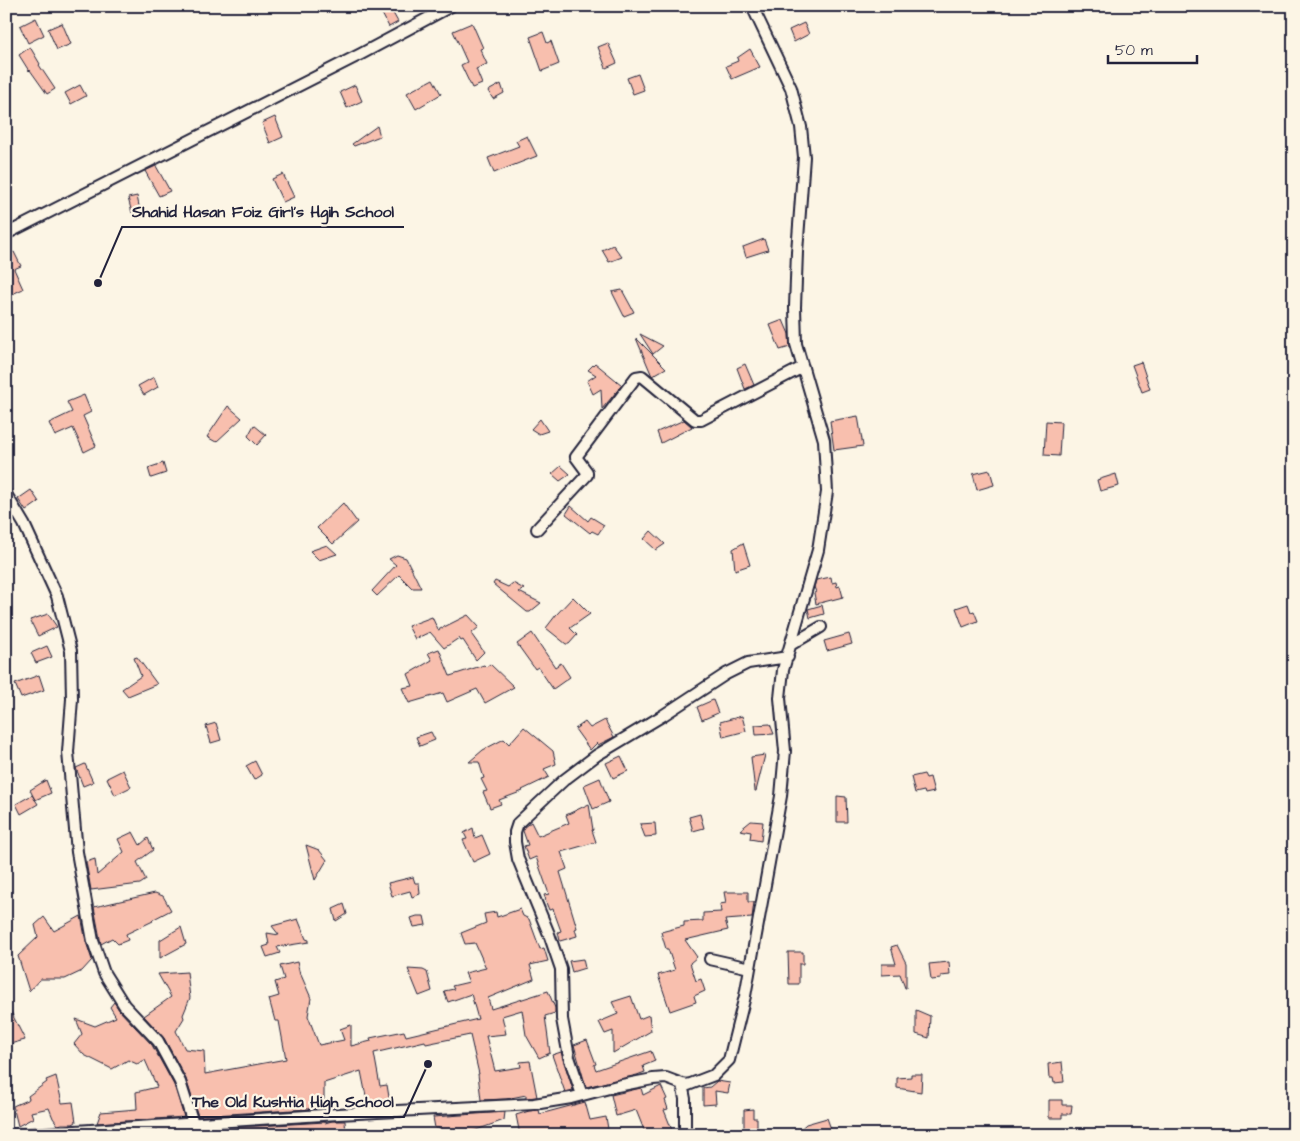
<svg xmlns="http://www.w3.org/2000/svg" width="1300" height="1141" font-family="'Architects Daughter',sans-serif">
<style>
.building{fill:#f8bfae;stroke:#22223b}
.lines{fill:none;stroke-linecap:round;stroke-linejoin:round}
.street-casing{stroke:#22223b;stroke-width:14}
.street{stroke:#fcf5e5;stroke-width:10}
.leader{fill:none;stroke:#22223b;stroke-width:2}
.callout-dot{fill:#22223b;stroke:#fcf5e5;stroke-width:2}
.callout-label{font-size:16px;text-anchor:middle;font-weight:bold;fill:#22223b;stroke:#fcf5e5;stroke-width:4.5;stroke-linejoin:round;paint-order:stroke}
</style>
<rect width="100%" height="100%" fill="#fcf5e5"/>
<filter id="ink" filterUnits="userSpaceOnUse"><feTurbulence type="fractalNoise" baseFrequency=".02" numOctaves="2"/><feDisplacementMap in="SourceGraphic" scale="10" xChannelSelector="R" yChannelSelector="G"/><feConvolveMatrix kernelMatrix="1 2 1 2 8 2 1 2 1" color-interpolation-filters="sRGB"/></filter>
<g filter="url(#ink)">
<path class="building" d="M378,6H389L398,22L389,27Z
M36,18L44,35L28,43L20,26Z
M62,23L71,44L57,50L48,29Z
M472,23L483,48L480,49L487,64L476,69L482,84L472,88L461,65L467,62L453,31Z
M804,23L809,34L794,42L789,30Z
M543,32L547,43L551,41L559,64L542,71L530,37Z
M608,43L617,63L606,68L598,47Z
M30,47L40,64L39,65L55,89L47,94L30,70L29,71L19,55Z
M750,49L760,67L732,79L726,66L738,61L737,58Z
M638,74L644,90L633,94L627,78Z
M433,79L441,94L416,109L407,93Z
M501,84L504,93L493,99L488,91Z
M80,85L86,96L71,104L65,93Z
M355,85L362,101L347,108L340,92Z
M275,117L283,137L270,143L262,123Z
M377,126L380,136L354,146L352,144Z
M527,136L537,156L494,173L488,158L519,146L516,141Z
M156,166L170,191L159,196L145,171Z
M283,174L294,197L283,202L272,179Z
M137,196L140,211L132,213L128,198Z
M764,239L768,250L746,257L743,247Z
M613,245L622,257L609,262L602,250Z
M14,252L21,266L14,269L23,289L6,297V253L7,255Z
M622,290L634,312L624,316L612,292Z
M783,320L789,334L790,347L780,350L770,325Z
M640,334L663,346L653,354Z
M636,338L666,368L652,376Z
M1141,362L1150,389L1142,392L1132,365Z
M595,363L622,385L602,409L601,389L593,394L587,381L596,375L588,370Z
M745,364L754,385L745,389L737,368Z
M154,377L158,387L144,395L138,386Z
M84,395L91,412L83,416L96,446L84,452L73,428L55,436L49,423L72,412L67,402Z
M228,406L242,418L216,442L207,437Z
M858,416L863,446L834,450L830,421Z
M540,419L548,431L539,434L531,429Z
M684,420L692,427L661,443L657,432Z
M1046,421L1061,422L1059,456L1044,455Z
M254,425L266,435L257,445L248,436Z
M163,463L166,473L151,478L148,468Z
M561,466L570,474L560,481L552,474Z
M990,470L994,485L977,490L973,474Z
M1116,474L1119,486L1100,491L1097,480Z
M31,490L39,502L26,511L18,499Z
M343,503L357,522L333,544L317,528Z
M571,506L588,521L591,517L604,525L598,534L592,531L590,533L566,514Z
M651,531L665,544L656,550L644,539Z
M743,543L750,565L735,570L733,549Z
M327,545L337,554L319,560L310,551Z
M397,555L406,558L421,588H412L399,575L377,596L372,591L396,565L389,559Z
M831,577L832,583L836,582L837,587L840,586L843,597L816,604L814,593L816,592L814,587L816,580Z
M495,581L508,587L513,583L524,589L519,592L541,603L530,612H527L493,584Z
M573,597L590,614L570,628L577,635L569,644H566L546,628L556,615Z
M968,604L971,612L974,611L978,621L963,627L956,608Z
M822,605L824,614L810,618L808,609Z
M48,614L57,627L38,636L30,620Z
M468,615L479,627L472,633V635L484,652L476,660L463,640L461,641L459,638L444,648L430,632L415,639L408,626L432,617L438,630Z
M532,633L555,667L561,663L570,677L553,689L538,667L535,669L517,644Z
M849,634L852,644L827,651L824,641Z
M47,646L52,657L36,663L31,653Z
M439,649L450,676L484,665L486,667L490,664L514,687L485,703L477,689L447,702L443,693L409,703L402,688L413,686L408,674L432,660L428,653Z
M137,657L157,684L128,696L122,689L141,676L134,658Z
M39,675L44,690L21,698L15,684Z
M713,700L718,713L702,720L697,707Z
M742,716L746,731L723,737L720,722Z
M605,720L614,737L598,745L597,743L590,750L575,729L585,722L590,728Z
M216,723L221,740L211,743L206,726Z
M770,724L774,734L756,735L755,725Z
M524,727L553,751L556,764L544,769L549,777L522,790L523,791L499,800L501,804L490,808L483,792L487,791L481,779L484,778L479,762H469L483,750L504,739L509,744Z
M431,732L435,740L420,746L416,737Z
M765,755L756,791H755L751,757Z
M621,756L628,771L613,778L606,763Z
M255,761L262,775L254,780L246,766Z
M85,764L93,782L83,786L76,768Z
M123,770L131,787L115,795L107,778Z
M924,774L926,778L930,777L934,792L925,794L924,791L915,793L911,777Z
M600,778L609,802L593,809L584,785Z
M46,780L51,793L35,800L30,790Z
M32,795L38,804L21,814L16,804Z
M837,796L846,797L847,822H837Z
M589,804L593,830H592L596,842L561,852L567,869L560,872L577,928L575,929L577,936L560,941L558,932L561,931L553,909L549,910L545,900H546L544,895L549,894L536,857L529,860L524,846L528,845L523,831L524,827L531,822L538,836L569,823L566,815Z
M700,814L704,828L693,831L689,817Z
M751,821L763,822L761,841L750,839L751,832L740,830Z
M655,823L656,836L645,837L640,824Z
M473,828L475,838L482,835L490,854L473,862L463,840L467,839L464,833Z
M133,832L140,845L148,838L153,850L137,862L146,880L140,884L91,890L86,862L95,859L97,875L124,852L118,839Z
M306,845L319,850L327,860L315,880Z
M413,877L415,883H419L420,894L412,897L410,891L392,896L388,883Z
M724,892H748V902H754L752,918L725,920L728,930L685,940L697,957L690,963L696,981L701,979L705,991L694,996L696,1002L670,1011L658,975L675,970L668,949H666L661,932L684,926V922L703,921V913L721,912L720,904L726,903Z
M155,893L163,896L171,910L152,920L153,921L126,934L128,940L118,944L112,938L101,944L94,907Z
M344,904L347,914L336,921L333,909Z
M520,909L523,916L529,919L540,949L544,948L548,961L530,965L534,979L488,998L491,1009L548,991L555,1008V1013L545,1016L550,1053L539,1058L526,1035L522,1010L502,1016L506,1034L486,1036L495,1071L521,1067L520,1062L530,1061L537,1097L526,1098V1095L506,1099L481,1100L478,1074H479L470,1035L426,1044L425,1041L374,1053L380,1086L387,1085L390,1103L388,1105L368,1106L361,1071L324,1083V1108L198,1116L186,1079L164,1038L144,1016L171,997L158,974L187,972L190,998L183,1015L184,1018L176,1031L185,1049L204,1051L205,1074L286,1059L279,1021H275L269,999L279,996L275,982L284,979L280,966L297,962L300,975H301L311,998L308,1016L319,1045L344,1040L340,1029L351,1025V1046L371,1041L370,1038L404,1031L406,1036L478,1019L471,994L448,1002L444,991L454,989L452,986L469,982L465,973L486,968L475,943L465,944L461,933L486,923L484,914L496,912L497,917Z
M81,916L86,942L92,960L82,971L65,979H40L29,991L18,956L38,937L35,925L44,917L54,931Z
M417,916H424L426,925L414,927L411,918Z
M298,919L306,939L309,940V942L277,947L280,953L267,957L263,947L269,945L267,933L279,935L272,926Z
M181,927L186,944L160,958V940Z
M897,945L906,963V988H905L900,974L882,975V964H896L891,947Z
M788,952H803V964H799V984H789Z
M583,959L585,968L572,972L569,961Z
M949,962L950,975L941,976V979L931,980L929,964Z
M408,969L423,970L427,972L432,991L419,996Z
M631,996L639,1019L649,1015L651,1031L613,1053V1031L605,1034L599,1022L618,1014L612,1002Z
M6,1002L25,1040L6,1045Z
M114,1002L119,1010L152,1045L174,1085L184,1117L97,1123L101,1112L137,1109L136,1092L157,1087L145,1060L137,1064L128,1060L112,1069L84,1055L74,1044L82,1034L76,1019L95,1026L116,1017L110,1007Z
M916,1010L930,1016L929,1038L916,1034Z
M587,1040L596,1064L594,1065L596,1070L651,1051L655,1061L643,1066L645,1072L637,1075L586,1087L574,1045Z
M561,1052L573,1090L565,1092L552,1055Z
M1062,1062L1064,1082L1054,1083L1053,1078H1049L1048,1064Z
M911,1074H922L921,1092L897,1088V1078L911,1077Z
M56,1076L62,1103L73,1102L76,1122L73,1124H62L58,1125L53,1118L49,1108L31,1112L33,1118L18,1126L13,1106L29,1099L28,1096L47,1082L46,1080Z
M717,1081L730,1083L728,1093L715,1091L716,1104L703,1105V1088L710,1087Z
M661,1086L667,1099L665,1100L668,1109L664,1110L672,1130L660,1135H646L636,1110L616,1116L611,1095L641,1088L643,1095Z
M1049,1100H1062V1105H1072L1071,1114H1062V1118H1049Z
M585,1102L590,1120L606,1117L608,1129L592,1135H520L516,1115L529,1111L539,1110L540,1114Z
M753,1109V1118H757V1129L744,1130V1110Z
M505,1112L504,1120L468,1133V1130L440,1133L439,1128H435L433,1117Z
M827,1118L831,1129L813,1135H794L806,1124Z
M332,1121H345L346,1135H335L334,1132L304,1130V1133L286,1135H210L208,1129L325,1122V1123Z"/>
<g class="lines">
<defs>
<path id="street" d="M6,234L361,54L451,6
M6,494L24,524L57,596L71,651L72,699L68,752L77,852L93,941L104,973L124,1005L158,1041L180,1082L193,1123
M537,529L587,475V472L576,457L636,377L642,376L695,420H701L803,367
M792,644L821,627
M710,959L750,968
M682,1084L685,1099V1135
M582,1095L569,1057L562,1019L561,969L549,934L518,859L515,842V832L518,823L564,780L597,755L662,716L726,674L748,663L788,657
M13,1135L338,1114L534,1104L571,1098L617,1086L653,1079L666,1078L682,1084L688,1085L714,1075L729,1060L745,996L781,796L785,751L780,698L783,670L818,550L827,492L824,440L796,344L795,307L797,252L804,157L801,127L791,88L752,6"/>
</defs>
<use href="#street" class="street-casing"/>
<use href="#street" class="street"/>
</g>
</g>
<path class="leader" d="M98 283L122 227H404M428 1064L404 1117H182"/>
<g class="callout-dot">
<circle cx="98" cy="283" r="5"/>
<circle cx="428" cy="1064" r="5"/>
</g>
<g class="callout-label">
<text x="263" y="217">Shahid Hasan Foiz Girl's Hgih School</text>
<text x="293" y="1107">The Old Kushtia High School</text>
</g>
<rect width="1300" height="1141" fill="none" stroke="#fcf5e5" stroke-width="25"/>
<rect x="12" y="12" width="1275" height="1116" fill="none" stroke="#22223b" stroke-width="2" filter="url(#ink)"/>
<path d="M1108 55v8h89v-8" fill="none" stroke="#22223b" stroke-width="2.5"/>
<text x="1115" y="55" font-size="15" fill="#22223b" stroke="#fcf5e5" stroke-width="4" paint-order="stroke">50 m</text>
</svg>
